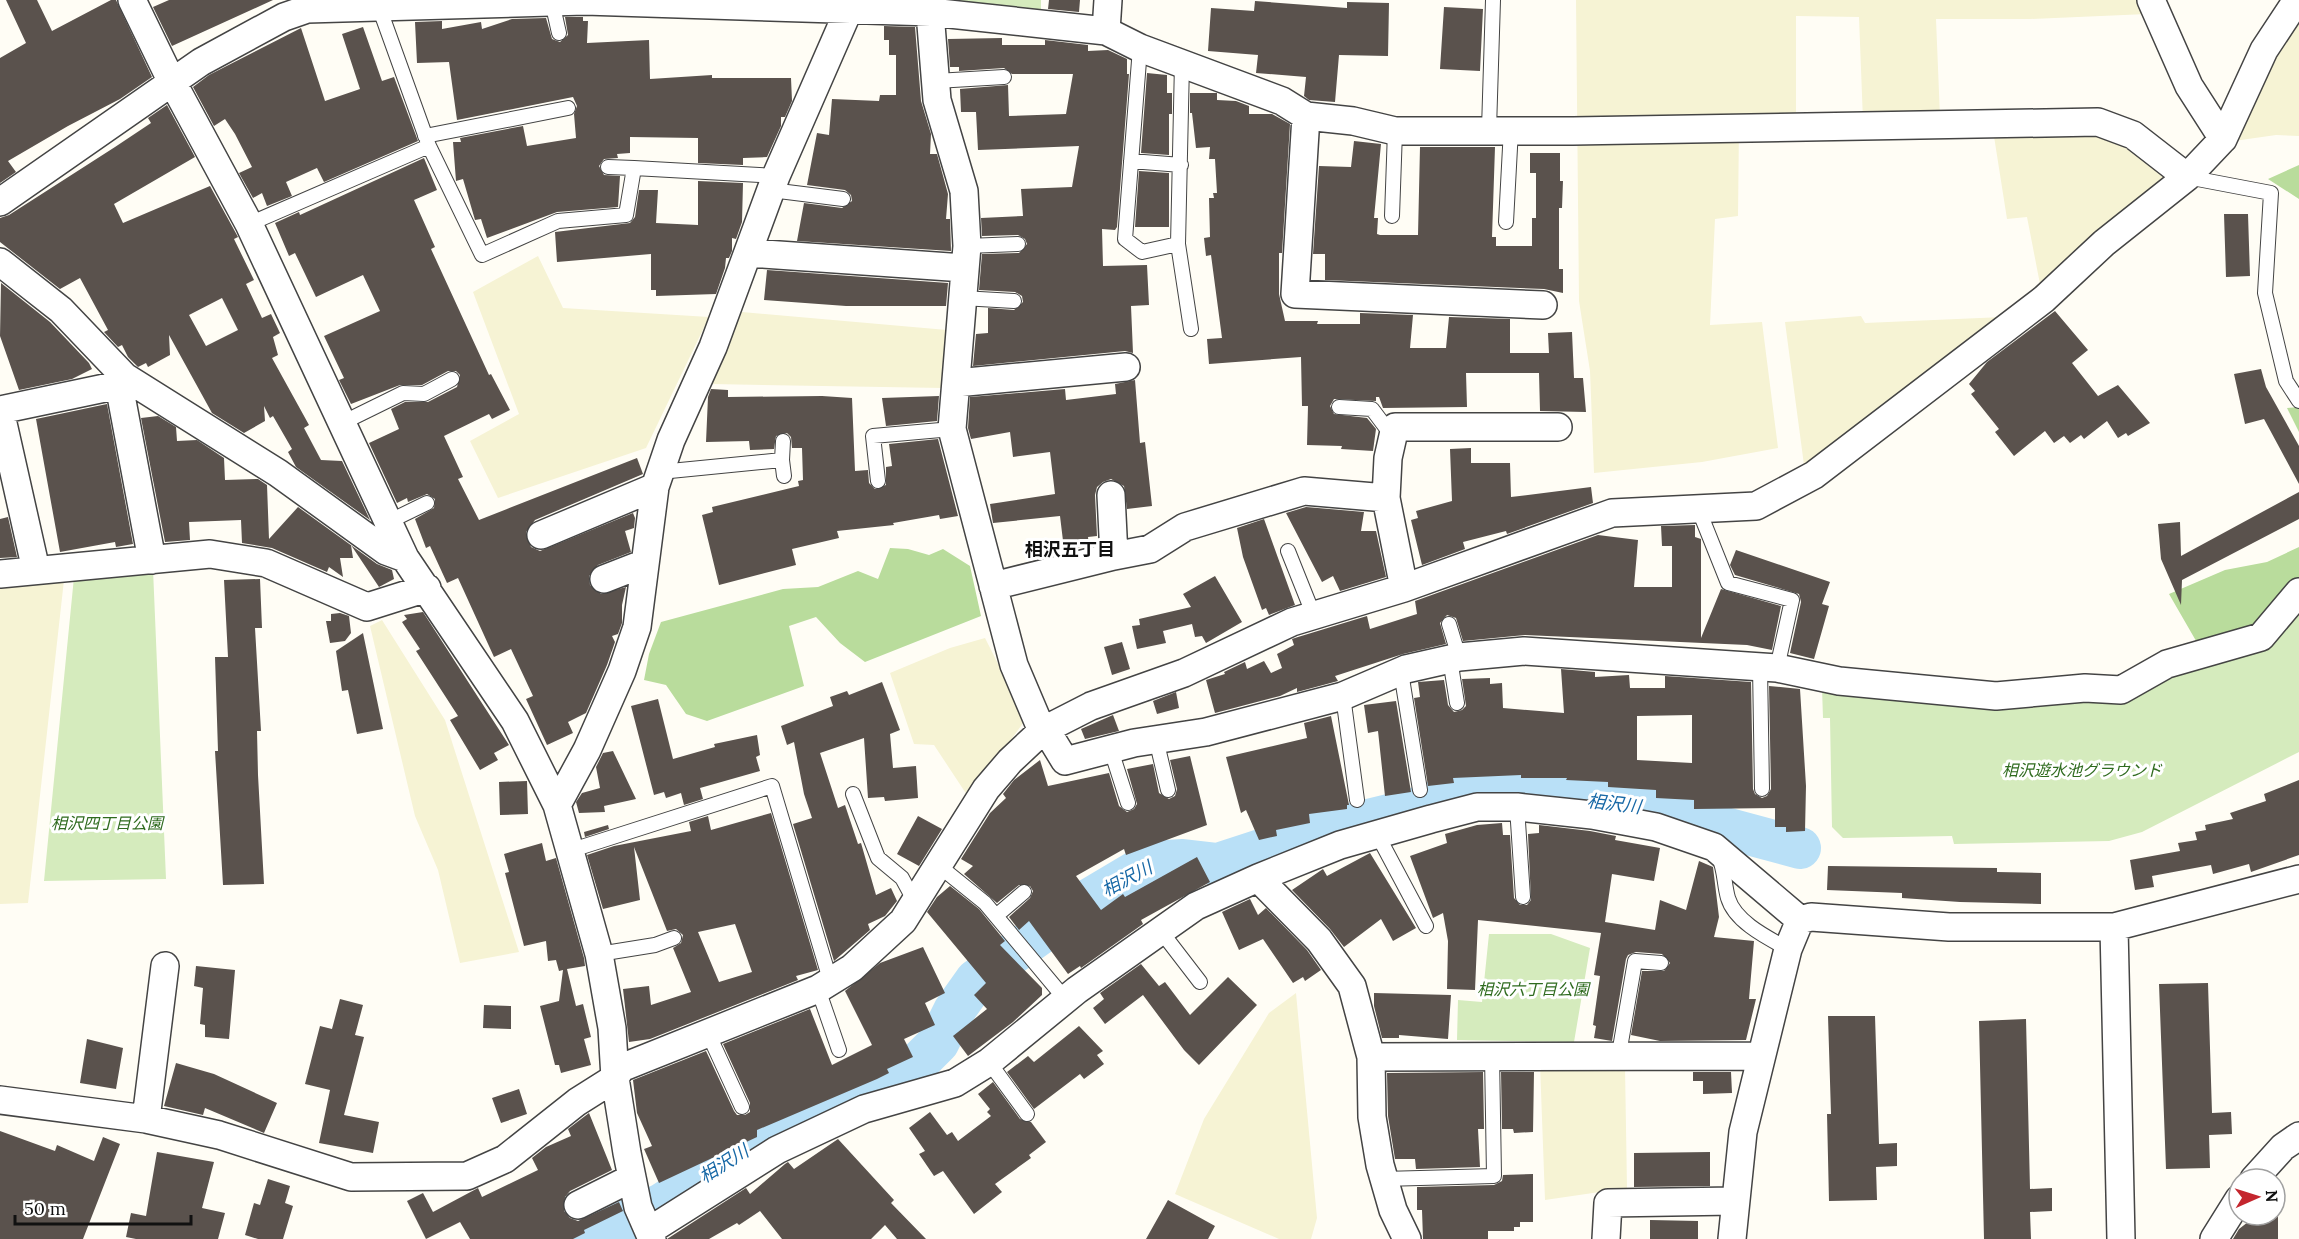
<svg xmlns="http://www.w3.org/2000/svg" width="2299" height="1239" font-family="Lora,'Noto Sans JP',serif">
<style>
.farmland{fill:#f6f3d4}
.green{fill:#d5ebbd}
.forest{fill:#b9dc9c}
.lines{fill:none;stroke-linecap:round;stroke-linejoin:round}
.river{stroke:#b9e0f7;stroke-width:42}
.building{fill:#5a524d;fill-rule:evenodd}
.lane-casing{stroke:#444;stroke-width:16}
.street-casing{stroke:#444;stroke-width:30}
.lane{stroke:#fff;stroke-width:14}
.street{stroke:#fff;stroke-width:27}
.labels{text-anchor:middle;stroke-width:6;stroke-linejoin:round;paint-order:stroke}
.park-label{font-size:16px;font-style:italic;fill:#2f6b1f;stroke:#fff}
.neighbourhood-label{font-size:18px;font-weight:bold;fill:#111;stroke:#fff}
.water-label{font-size:18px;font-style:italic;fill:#1768a6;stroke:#fff}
</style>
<rect width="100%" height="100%" fill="#fffdf5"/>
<path class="farmland" d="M1576,0H2141L2147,14L2030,19H1936L1940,117L1863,121L1859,17L1796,16V123L1739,126L1738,216L1715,219L1710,325L1762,322L1778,448L1702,462L1594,473L1590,371L1579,301Z
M2299,13V136L2276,135L2234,141L2270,57Z
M1993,130L2078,132L2105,137L2138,153L2166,177L2040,284L2027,217L2007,219Z
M538,256L563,308L709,317L646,448L498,498L470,441L519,414L473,292Z
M742,312L947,330L943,388L711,384Z
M1861,316L1865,323L2003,317L1804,465L1785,322Z
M64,580L28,903L0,904V587Z
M382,620L445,720L519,952L460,963L438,870L415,816L370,626Z
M985,638L1026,719L969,798L934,745L914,744L890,673L950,648Z
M1296,993L1317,1218L1311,1239H1279L1175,1194L1204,1119L1269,1013Z
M1540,1064L1625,1067L1627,1188L1545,1200Z"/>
<path class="green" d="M933,0H1041V12Z
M153,569L166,879L44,881L74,577Z
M2299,609V752L2142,832L2109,841L1954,844L1952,836L1843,838L1832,827L1830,718H1823L1822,688L2080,700Z
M1489,934H1551L1590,948L1574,1042L1457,1040L1458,1000L1482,1002Z"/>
<path class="forest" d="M2299,165V199L2268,179Z
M2299,407V432L2287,408Z
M2299,547V583L2253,628L2199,646L2169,594L2225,570L2267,562Z
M890,548L908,549L929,555L943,549L970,566L981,616L865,662L840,643L816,617L789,626L804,686L707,721L686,714L666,685L644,680L649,654L661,622L783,589L818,587L858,571L878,579Z"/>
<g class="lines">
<path class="river" d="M589,1239L662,1204L768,1136L822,1111L870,1093L916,1065L938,1043L954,1011L976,980L1083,903L1152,862L1183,860L1218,864L1307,835L1414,809L1458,793L1493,789L1651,808L1800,848"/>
</g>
<path class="building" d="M6,0H37L52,31L111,0H116L152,77L120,99L68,126L8,161L16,172L0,183V58L26,43Z
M169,0H273L172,46L153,7Z
M1049,0H1080L1079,12L1048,9Z
M1255,1L1347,8V2L1389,3L1388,56L1339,55L1335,102L1309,100L1304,96L1306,77L1256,73L1258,55L1208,51L1211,8L1254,11Z
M1444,7L1483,9L1480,71L1440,69Z
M565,17H583V21H588L587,43L649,40L650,79L712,75V78H791L792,101L785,117H781V126L767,157L743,158V165L698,163V138L630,137V153L617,154L618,158L604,159L599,166L604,175L620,176L618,207L557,212L487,238L481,219L475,220L463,179L456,181L453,142H461L460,138L523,126L527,146L576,138L574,114L577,106L573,97L457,120L449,62L417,63L415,22L442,21V29L481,22L482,29L512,19L546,18L552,39L560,42L568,35Z
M884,26L915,27L921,101L931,134L930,154H937L948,194L946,219H950L951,251L797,241L804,203L842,208L852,201L851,195L845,190L807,185L817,133L829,135L832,99L879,101L880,95H896V55H889V40H884Z
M363,27L382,81L394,77L418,141L324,182L317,168L286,182L292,196L267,206L262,193L253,198L239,173L252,167L235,134L225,119L214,126L193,87L209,75L301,28L325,101L360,89L342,34Z
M1002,38V45H1045V40L1088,45V51L1108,50L1127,59V74H1129L1117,227L1115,230L1102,229L1103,266L1147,265L1149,305L1131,306L1133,353L1125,351L973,366L976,334L988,333V308L1014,310L1023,302L1022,296L1015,292L979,290L982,254L1019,253L1027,244L1025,239L1018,235L982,236L981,218L1023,216L1021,189L1072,187L1079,146L978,150L976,112H961L960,89L1008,85L1009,116L1066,114L1073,74H1012L1004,68L959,71V67H950L948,39Z
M1147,73L1167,75V93H1172V114H1169V155L1141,153Z
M1190,93H1217V100L1236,101L1249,106V114H1272L1290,124L1282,253H1279V294L1285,321H1318L1317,324H1360V313L1413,315L1410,348H1446L1449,317L1510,319V353H1549L1548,333L1572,332L1574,378H1583L1586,412L1540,411L1539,373H1466L1467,407L1383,408L1379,397H1376V401L1334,399L1330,406L1334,414L1367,418L1376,429L1373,451L1341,449L1342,446L1307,445L1308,406H1302L1301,357L1209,364L1207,339L1222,338L1211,255L1206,256L1204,238L1210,237L1209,198H1214L1213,193H1217L1215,159H1209L1210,147L1196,148L1192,113H1190Z
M167,105L195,157L114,204L123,223L210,186L238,237L234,239L254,280L246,284L262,318L271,314L280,333L273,337L278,355L272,358L309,425L304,428L321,460L342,461L370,520L296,467L288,452L292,449L273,416L270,418L264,406L265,421L244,433L212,413L169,335L170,355L148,367L146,363L138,367L128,357L122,345L118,347L104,332L108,330L80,278L60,289L0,242V218L9,215L115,147L151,123L148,118ZM222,298L238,330L206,346L189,315Z
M1354,141L1381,144L1374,218H1378L1377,234L1380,235H1418L1420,147H1495L1492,237H1496V246H1532V218H1536V173H1530V153H1560V181H1563L1562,208H1559V269H1563V293L1544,289L1325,280V254H1313L1319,166L1351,167Z
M424,158L437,190L414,200L435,247L431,249L489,375L491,374L510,410L492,419L489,414L444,436L463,477L458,479L479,520L637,458L643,474L535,520L526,532L531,547L540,551L633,513L635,518L634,528L625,531L631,552L598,565L589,576L590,585L601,594L626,587L622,605V623L618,634L612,636L615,642L607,665L586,713L568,722L573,733L547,745L526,699L533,696L511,649L494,657L458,578L447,583L430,546L426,548L415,519L434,508L435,499L427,494L408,502L407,498L397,503L369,443L399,429L391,409L405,402H428L457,387L460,375L456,371H448L422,385H400L351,404L339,380L344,378L324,336L380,311L363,275L316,297L295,253L289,256L275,223L299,212L300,215Z
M1139,171L1169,173V227H1135Z
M698,181L743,183L742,222L736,239L732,238V251L729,258H726L725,268L716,294L656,296V290H651V254L557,262L555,232L630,223L635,217L639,190H658L656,223L698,225Z
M2224,214H2248L2250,276L2226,277Z
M767,270L948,283L946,306H846L764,300Z
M1,283L50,322L89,363L92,369L72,379L19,390L0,336Z
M2055,311L2088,350L2072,363L2098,396L2118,385L2150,423L2128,436L2126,433L2118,438L2107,421L2084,439L2081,435L2070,443L2064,436L2054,443L2045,431L2014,456L1995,432L1999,429L1971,394L1975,391L1969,384L1987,362Z
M2261,369L2266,387L2299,446V484L2264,419L2245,424L2234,374Z
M1135,380L1140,443L1145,442L1152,506L1127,509L1124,486L1111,479L1103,482L1097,487L1095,495L1097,536L1088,537L1089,546L1064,549L1060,516L993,523L990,504L1055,494L1050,452L1013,457L1010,432L971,439L968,428L970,397L1065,389L1066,400L1116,394L1115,384Z
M711,389L728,390V397L822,396L852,398L855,471L868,470L869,483L875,489L886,485V467L892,466L889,444L938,439L958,516L940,519L939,515L893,523L894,525L837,531L839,538L792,549L796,565L719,585L702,515L713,512L712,507L799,486L798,481L803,480L802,448H792L791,437L787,433L776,436L774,449L750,450L749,441L706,442L708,397Z
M939,396L937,421L886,426L882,398Z
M107,404L133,544L116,547L115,542L60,552L36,419Z
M158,416L176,427L177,441L197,440L224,458L225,480L258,479L267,485L269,539L298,507L377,564L392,570L394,579L379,587L351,545L353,558H340L343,577L329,567L327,572L272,548L242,543L241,520L189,522L190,540L165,542L141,418Z
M1471,448V463H1510L1511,497L1591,487L1593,503L1507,534L1506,531L1463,542L1465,549L1422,565L1411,520L1418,518L1416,511L1452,501L1450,449Z
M2299,492V519L2182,580L2181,605L2161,559L2158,524L2180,522L2181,556Z
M1306,507L1364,512L1361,531H1376L1386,577L1340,591L1333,576L1322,582L1286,513Z
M8,517L17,557L0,558V519Z
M1264,519L1295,605L1269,615L1266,608L1262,610L1243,557L1237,528Z
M1695,525V537L1701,539V638L1721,589L1781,606L1772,650L1747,645L1525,635L1463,641L1456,618L1447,615L1440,623L1446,644L1403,654L1335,676L1338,681L1297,692V688L1280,696L1215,713L1206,680L1225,674L1224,672L1245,662L1247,669L1264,661L1271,673L1282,668L1277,654L1294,645L1292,639L1298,637L1367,616L1370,629L1417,614L1415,601L1598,535L1638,540L1634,587H1672V546H1662L1661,526Z
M1736,550L1830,582L1822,604L1829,606L1814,659L1790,653L1801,602L1799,594L1735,575L1730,565Z
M1215,576L1242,622L1206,643L1202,636L1195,637L1192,624L1163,631L1166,643L1137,649L1132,626L1140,625L1139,619L1191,607L1183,594Z
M260,579L262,628H255L261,731H257L258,775L264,884L223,885L215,751H218L215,657H228L224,580Z
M423,612L509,745L494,753L498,760L480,770L450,720L458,716L416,651L420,649L402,622L407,619L404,615Z
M340,613L349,616L351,633L345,641L330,643L326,621H331V614Z
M363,633L383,729L357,734L348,690L342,691L336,651Z
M1122,642L1130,669L1112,675L1104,647Z
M1561,669L1595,672V677L1629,675L1630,688H1665V676L1751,682L1753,789L1755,794L1762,798L1767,796L1771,789L1769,686L1800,689L1806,786L1805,831L1786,832V827H1775V808L1694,809V800L1656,798V790L1608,787V782L1566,780L1567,778H1521V775L1453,778L1454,783L1428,786L1414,698L1420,697L1418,682L1444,680L1448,705L1454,712L1462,710L1466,706L1462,679L1490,678V684L1502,683L1503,708L1564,713ZM1692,715V763L1637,760V716Z
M882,682L900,730L890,734L893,768L916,766L918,798L885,801L884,797L868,798L864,738L820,753L838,808L845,805L858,844L861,843L876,895L891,888L897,901L885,916L868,924L870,930L834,961L793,824L812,818L804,794L794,742L787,745L781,726L833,706L830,697L847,691L849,695Z
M1176,692L1179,708L1157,714L1153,701Z
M658,699L673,759L715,747L714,744L757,735L760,755L756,757L760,771L700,788L703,799L684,805L681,793L666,798L664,792L654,795L631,706Z
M1396,701L1411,792L1385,796L1378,731L1368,733L1364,705Z
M1113,715L1119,731L1085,739L1081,729Z
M1331,716L1349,805H1347V809L1309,814L1310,823L1276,830L1277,836L1259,840L1246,810L1241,813L1226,757L1307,738L1304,723Z
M613,751L636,799L604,806L605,812L579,813L576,802L582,793L600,788L596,767L603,753Z
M1190,756L1207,825L1126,855L1124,849L1076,876L1101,910L1123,894L1125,897L1197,857L1210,882L1141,920L1143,924L1081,968L1080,966L1068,974L1029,921L1019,930L1009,917L1030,898L1033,891L1030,886L1019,885L997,903L964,874L973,866L961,859L990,813L1006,798L1003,794L1014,780L1040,760L1048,786L1109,773L1119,806L1127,812L1134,809L1137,804L1127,769L1153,764L1159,793L1169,799L1175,796L1177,789L1170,760Z
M2299,780V855L2251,872L2249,864L2213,874L2211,865L2152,876L2154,887L2135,890L2130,860L2180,851L2178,843L2197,840L2195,832L2206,830L2205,825L2233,819L2230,813L2266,801L2264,794Z
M527,781L528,814L500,815L499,782Z
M771,813L818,970L796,976L798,980L650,1039L629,1042L623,989L649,986L651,1005L691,992L673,948L681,943L683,935L676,929L667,931L634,847L640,900L603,909L587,855L614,846L691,831L689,822L708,816L711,830ZM735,924L752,972L719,982L698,932Z
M918,816L942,829L919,866L897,854Z
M1502,823L1503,835H1510L1514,898L1520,905H1527L1531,900L1528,834L1539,833V825L1590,831L1616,836L1615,840L1660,848L1654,881L1612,874L1605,922L1655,930L1660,900L1686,910L1699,861L1713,867L1719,917L1714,937L1754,941L1749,999H1756L1746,1040L1660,1041L1631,1035L1642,971H1664L1670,963L1662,954L1636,952L1628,955L1626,959L1612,1041L1594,1038L1596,1026L1593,1025L1600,976L1594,975L1601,933L1478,920L1475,990L1447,989L1448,941L1443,913L1433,918L1410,856L1447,843L1445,834L1477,825Z
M608,825L609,829L585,837L584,832Z
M542,843L546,861L556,858L584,958L585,966L567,969L576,1006L583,1004L591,1037L584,1039L591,1065L561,1073L559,1065H555L540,1006L559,1001L563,970L559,971L556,960L548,961L546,941L524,946L505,873L509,872L504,854Z
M1370,853L1416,928L1393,941L1381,919L1344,947L1330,929L1292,890L1323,869L1327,876Z
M1828,866L1997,868V872L2041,873V904L1960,902L1902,898V893L1827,890Z
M950,886L979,909L1005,941L1000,945L1042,988V995L1013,1022L968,1056L953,1036L987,1009L974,995L986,983L927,912L937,897Z
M1250,899L1258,915L1266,908L1307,950L1321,970L1305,981L1303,977L1293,983L1263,939L1239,950L1222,912Z
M923,947L945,993L925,1003L935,1025L904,1039L913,1057L887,1069L889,1073L877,1079L757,1130V1137L659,1183L644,1149L652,1146L637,1113L633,1080L706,1051L734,1111L737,1115H745L750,1112V1103L723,1044L810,1009L832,1065L872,1045L845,991L880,963Z
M1141,964L1159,986L1165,982L1190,1015L1228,977L1257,1005L1199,1065L1184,1050L1143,995L1105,1024L1093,1008L1104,999L1100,993Z
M196,966L235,970L229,1039L205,1037V1025L200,1024L203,988L194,986Z
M2208,983L2212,1113L2231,1112L2232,1134L2209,1135L2210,1168L2166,1169L2159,984Z
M1374,993L1451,995L1448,1039L1399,1035V1038H1382L1374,1006Z
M340,999L363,1005L355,1035L364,1037L344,1115L379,1122L373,1153L319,1143L330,1090L305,1084L320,1026L332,1029Z
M484,1005L511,1006V1029L483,1028Z
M1828,1016H1875L1879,1144L1897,1143V1166L1876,1167L1877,1200L1829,1201L1827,1114H1831Z
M2026,1019L2030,1189L2052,1188V1211L2030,1212L2031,1239H1984L1979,1021Z
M1079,1026L1103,1051L1097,1055L1104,1064L1084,1079L1080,1074L1034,1109L1007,1072L1028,1056L1034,1062Z
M87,1039L123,1048L116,1089L80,1083Z
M176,1063L214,1074L277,1103L264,1133L205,1108L203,1115L164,1106Z
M1483,1072L1484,1129H1478L1480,1167L1416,1169L1415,1159H1395L1388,1116L1387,1073Z
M1501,1072H1534L1533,1132L1514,1133L1513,1129H1502Z
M1693,1072H1731L1732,1093L1703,1094V1081H1693Z
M993,1082L1020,1119L1031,1122L1046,1142L1029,1155L1031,1158L995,1184L1002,1192L974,1214L943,1171L934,1176L919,1154L925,1151L909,1128L930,1112L947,1135L952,1132L958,1141L991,1116L987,1112L990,1109L978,1094Z
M519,1089L527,1114L501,1123L492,1098Z
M589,1113L612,1170L570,1191L565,1197L564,1211L570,1218L578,1221L619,1202L623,1211L584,1230L585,1233L573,1239H470L460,1222L426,1239L407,1201L423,1193L433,1212L478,1188L482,1197L538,1170L532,1158L546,1147L571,1136L568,1129Z
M0,1131L55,1151L57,1145L94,1161L103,1137L120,1144L83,1239H0Z
M838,1139L894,1200L891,1203L926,1239H897L885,1225L871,1239H782L760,1211L739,1225L737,1223L709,1239H667L746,1188L750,1194L785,1164L788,1162L794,1169Z
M157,1152L214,1162L202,1208L225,1213L218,1239H136L126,1237L131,1213L146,1216Z
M1710,1152V1186L1634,1187V1153Z
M1533,1174V1222H1520V1227H1514V1231H1488V1239H1423L1422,1210H1417V1187L1494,1185L1502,1181L1503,1175Z
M268,1179L290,1186L285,1203L293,1206L283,1239H258L245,1235L254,1203L260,1205Z
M1168,1200L1215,1226L1208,1239H1146Z
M2257,1215H2278V1239H2233L2239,1229Z
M1650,1220L1698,1221V1239H1650Z"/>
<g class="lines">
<defs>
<path id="lane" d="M552,2L559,33
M379,7L429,146L482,255L558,221L626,215L634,168L776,176
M1140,48L1125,239L1142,252L1178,244
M1182,63L1178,244L1191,329
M936,81L1004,77
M1489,129L1493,0
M425,136L568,108
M1131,161L1181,165
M608,167L634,168
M2187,177L2271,193L2265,293L2286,381L2299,401
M771,190L843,199
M1392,216L1395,131
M1506,222L1511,129
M249,224L429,146
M967,246L1018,244
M962,298L1014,301
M1339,407L1372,409L1393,437
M342,423L403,393L424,394L452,379
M782,460L784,476
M660,472L782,460L783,441
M878,481L873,436L952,429
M1698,508L1728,583L1792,600L1777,668
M388,522L427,503
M1288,551L1314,616
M1449,624L1459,657
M1450,659L1457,703
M1760,667L1762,789
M1401,672L1420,790
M1343,696L1357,800
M1156,739L1168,790
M1111,750L1128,803
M853,794L878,858L902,878L915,902
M1517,807L1523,897
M1377,834L1426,926
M569,851L772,786L831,983
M1719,857C1725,871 1724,884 1728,898C1735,922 1768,938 1788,949
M938,865L985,903L1066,1000
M996,916L1024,892
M1160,930L1200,982
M599,954L655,945L674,938
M818,989L839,1050
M708,1033L742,1107
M1619,1054L1635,961L1661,963
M989,1062L1027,1114
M1383,1179L1494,1176L1492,1055"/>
<path id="street" d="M132,0L167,72L249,224L405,558L515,721L557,805L599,954L612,1028L615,1078L627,1153L638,1207L652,1239
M929,0L937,100L964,191L967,246L952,429L1014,665L1042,731L1051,738L1065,761L1134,743L1206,732L1343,696L1406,669L1459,657L1524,651L1777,668L1839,681L1996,696L2085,688L2121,690L2167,664L2261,637L2299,592
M2151,0L2189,86L2223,139
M1106,31L1108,0
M1306,116L1295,294L1543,305
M0,202L201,62L284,17L307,9L585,1L931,12L1106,31L1140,48L1282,101L1306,116L1353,121L1395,131H1573L2098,122L2133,135L2187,177
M749,253L964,268
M0,262L61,310L125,377L278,473L386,551L405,558
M956,383L1126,367
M119,385L152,560
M541,535L655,487
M1114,556L1150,549L1185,527L1304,491L1386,498
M36,570L0,410L119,385L125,377
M0,574L210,554L266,563L367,607L427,588
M604,579L645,563
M993,586L1114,556L1111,495
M1404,588L1386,498L1388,458L1395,427H1558
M557,805L587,750L622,671L637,627L655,487L671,440L713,347L776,176L853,0
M1258,878L1340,845L1431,819L1477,807H1517L1592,815L1656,827L1714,847L1800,920
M2114,927L2121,1239
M1371,1057L1760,1056
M0,1100L146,1119L219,1135L351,1177L467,1176L505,1159L577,1102L615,1078L621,1068L818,989L852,968L903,921L986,789L1010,761L1042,731L1091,706L1184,673L1292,622L1404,588L1612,513L1756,506L1814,475L2044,299L2104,243L2187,177L2223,139L2264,50L2297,0
M146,1119L165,966
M2254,1179L2283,1147L2299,1136
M578,1205L632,1178
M649,1231L777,1150L864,1109L955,1083L989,1062L1077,990L1196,906L1258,878L1319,940L1352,986L1371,1057L1372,1117L1380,1165L1393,1210L1407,1239
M1606,1239L1608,1203L1734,1201
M1732,1239L1743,1132L1788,949L1800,920L1811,917L1949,927H2114L2299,879
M2214,1239L2239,1199"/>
</defs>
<use href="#lane" class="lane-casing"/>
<use href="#street" class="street-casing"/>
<use href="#lane" class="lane"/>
<use href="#street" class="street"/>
</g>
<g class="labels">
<g class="park-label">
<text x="2082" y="776">相沢遊水池グラウンド</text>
<text x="107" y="829">相沢四丁目公園</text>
<text x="1533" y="995">相沢六丁目公園</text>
</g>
<g class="neighbourhood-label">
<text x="1070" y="556">相沢五丁目</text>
</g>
<g class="water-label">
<text transform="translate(1614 804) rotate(7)" y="6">相沢川</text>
<text transform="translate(1127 879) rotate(-28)" y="6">相沢川</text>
<text transform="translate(724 1164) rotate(-32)" y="6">相沢川</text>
</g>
</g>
<g transform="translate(2257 1197) rotate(87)"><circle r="28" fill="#ffffff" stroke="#a0a0a0" stroke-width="1.5"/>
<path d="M0-4.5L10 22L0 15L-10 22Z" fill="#c4262e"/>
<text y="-9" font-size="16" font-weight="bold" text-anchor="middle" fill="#111111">N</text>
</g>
<path d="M15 1215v9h176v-9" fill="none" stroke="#111111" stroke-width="3"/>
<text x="24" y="1215" font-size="18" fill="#111111" stroke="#ffffff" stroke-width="4.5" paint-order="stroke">50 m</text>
</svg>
